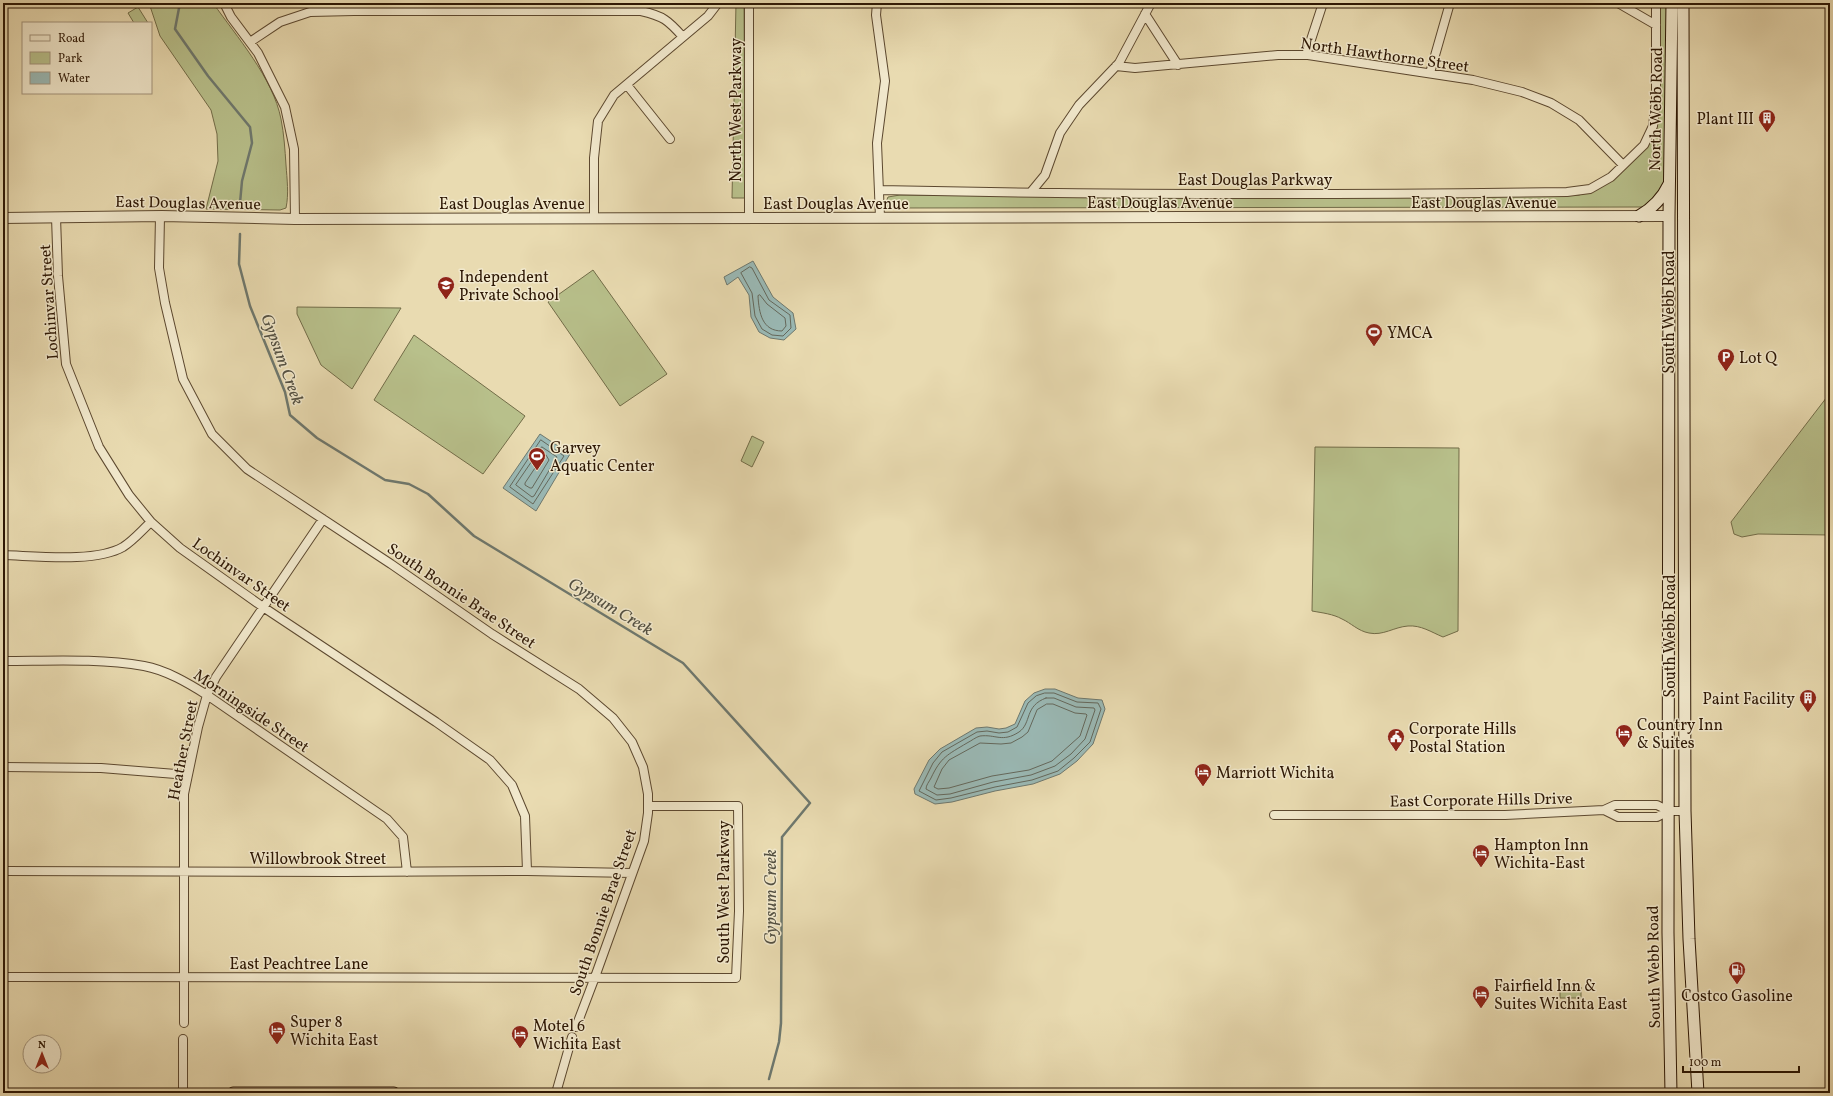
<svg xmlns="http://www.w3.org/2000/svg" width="1833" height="1096" font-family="Vollkorn,serif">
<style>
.green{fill:#b8c08b;stroke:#726c48}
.water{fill:#9ab9b5;stroke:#6e786e}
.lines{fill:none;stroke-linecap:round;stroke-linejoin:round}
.shore{stroke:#64685c;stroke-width:1}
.stream{stroke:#6e786e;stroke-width:2.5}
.minor-casing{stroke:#5c482f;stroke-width:10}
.tertiary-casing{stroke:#5c482f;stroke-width:12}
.secondary-casing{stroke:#2d1704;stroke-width:13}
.minor{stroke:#f1e8cc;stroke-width:8}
.tertiary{stroke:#f1e8cc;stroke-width:10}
.secondary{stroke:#f1e8cc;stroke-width:11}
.labels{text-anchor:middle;stroke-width:3;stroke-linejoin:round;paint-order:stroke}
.street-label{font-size:16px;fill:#2d1704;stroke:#f1e8cc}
.poi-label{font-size:16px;fill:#2d1704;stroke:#f1e8cc;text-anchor:start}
.water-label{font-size:17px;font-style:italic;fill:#535042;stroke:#f1e8cc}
</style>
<rect width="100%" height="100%" fill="#e9dbb1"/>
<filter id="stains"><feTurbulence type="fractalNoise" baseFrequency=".005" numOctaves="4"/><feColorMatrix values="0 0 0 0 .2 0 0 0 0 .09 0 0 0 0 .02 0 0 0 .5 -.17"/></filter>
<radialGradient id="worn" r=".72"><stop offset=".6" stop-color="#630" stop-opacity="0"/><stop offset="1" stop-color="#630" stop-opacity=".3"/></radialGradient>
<path class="green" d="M149,3H213C237,37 273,78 281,119C284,134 285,150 286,165C287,179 289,194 286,208L280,210L206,209L218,161L217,134L211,110L160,36Z
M736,3H744L745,198H732Z
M1659,3H1668L1664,181L1662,192L1646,207L892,208L887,206L886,202L888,197L900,195L1555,196L1579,195L1599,188L1615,179L1657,125L1660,95Z
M138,7L148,23H134L128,13Z
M593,270L667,374L620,406L548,302Z
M297,307L401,308L352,389L321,365L297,314Z
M414,335L525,416L483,474L374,400Z
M1830,393V535L1758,534L1742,537L1734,534L1731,522Z
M752,436L764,442L752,467L741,461Z
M1315,447L1459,448L1458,631L1443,637C1431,632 1421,625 1408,626C1394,627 1383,636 1369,633C1358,631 1351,623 1342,619C1333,614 1323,613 1312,611Z
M1560,987H1581V998H1560Z"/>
<path class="water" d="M753,261L773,297L793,313L796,329L784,340L770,338L759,332L751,317L749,295L738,277L727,285L724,277Z
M540,434L570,454L536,511L503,488Z
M1045,689H1055L1078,698L1102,700L1105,709L1093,744L1077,761L1060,774L1033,784L995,791L952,802L935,804L915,794L914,789L929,760L940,749L976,728L987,727L999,729L1006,728L1015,724L1025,701L1034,693Z"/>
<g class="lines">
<path class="shore" d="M750,267L752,268L769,300L790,315L791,328L783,336L772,335L762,329L755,316L752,293L741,273Z
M760,295L767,304L785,318L786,326L782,331C762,331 759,313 758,296Z
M541,440L564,456L533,504L510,487Z
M542,447L557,457L534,496L532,497L516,485Z
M546,455L549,460L532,488H530L525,485V483L543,456Z
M1045,693H1054L1077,702L1098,703L1101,709L1090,742L1074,758L1058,771L1032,780L995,787L951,798L936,800L919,791L933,763L942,752L977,732L987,731L999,733L1008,732L1017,727L1028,703L1036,696Z
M1046,698H1054L1076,707L1094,708L1095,710L1085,739L1071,754L1055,766L1031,775L993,782L950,794L937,795L926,789C926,785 929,782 931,778C941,757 947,755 967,743C971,741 976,737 980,736C996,734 1002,743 1019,732C1032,723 1024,706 1046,698Z
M1047,704H1053L1075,713L1086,714L1087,715L1080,736L1052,761L1029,770L992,776L949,788L938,789L934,787L942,769L949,760L980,743L1001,744L1011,743L1022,737L1028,732L1037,710Z"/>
<path class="stream" d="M180,3L175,29L208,76L250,127L252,143L242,181L240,203
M240,234L239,264L250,306L285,392L290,415L317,438L385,480L409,484L428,494L474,536L683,663L810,803L782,837L781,1023L779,1042L769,1079"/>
<defs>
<path id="minor" d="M224,3L231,17L258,53L285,107L294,149L295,219
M877,3L876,15L885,81L877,143L880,217
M1618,3L1656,25
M1145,14L1178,65
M250,42L280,22L310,12L354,11H641C663,16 668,20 683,37
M1306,55L1323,3
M1116,66L1135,68L1278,55H1308L1473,80L1522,92L1551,103L1579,120L1623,165
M1430,73L1450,3
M627,85L670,139
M879,190C1108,195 1338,195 1567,192L1590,189L1611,177L1644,145L1653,126L1656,100V3
M1031,192L1045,175L1060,133L1079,105L1119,63L1151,3
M160,216L159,268L165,303L183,379L212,434L247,469L391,564L492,634L579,689L613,718L632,742L643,767L648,794V813L644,841L595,977L576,1027
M56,217L58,276L66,364L99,447L129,495L151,522L180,548L263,607L436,722L490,760L512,785L525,816L527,871
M594,218V158L598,121L614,95L708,16L718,3
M749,218V3
M3,555C36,556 95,563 123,547C134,540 142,530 151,522
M3,661C49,661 98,658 144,666C166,670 188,683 207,695L387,819L403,837L407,872
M3,767L101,768L188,775
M1604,810L1615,805H1657L1669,811
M1274,815H1505L1604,810L1618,817H1657L1669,811H1685
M3,871L343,872L527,871L632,873
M3,977L736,978L739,911L738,806H648
M184,1023V794L198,727L207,695L216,677L323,519
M183,1093V1039
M556,1093L572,1037"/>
<path id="tertiary" d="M3,218L162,216L295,219L1669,216"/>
<path id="secondary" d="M1683,3L1685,811L1689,939L1698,1093
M1639,216C1653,208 1662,199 1669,184
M233,1093H394
M1671,1093L1668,933L1669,216L1672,3"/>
</defs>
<use href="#minor" class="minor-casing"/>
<use href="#tertiary" class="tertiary-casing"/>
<use href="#secondary" class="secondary-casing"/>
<use href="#minor" class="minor"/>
<use href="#tertiary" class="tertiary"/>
<use href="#secondary" class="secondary"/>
</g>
<defs>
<symbol id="building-pin" viewBox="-11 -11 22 30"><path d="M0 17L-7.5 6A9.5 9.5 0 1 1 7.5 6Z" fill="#8f2418" stroke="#f1e8cc"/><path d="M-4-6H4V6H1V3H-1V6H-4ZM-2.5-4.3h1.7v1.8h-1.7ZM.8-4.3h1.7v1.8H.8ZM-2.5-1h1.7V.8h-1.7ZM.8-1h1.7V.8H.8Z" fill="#fff"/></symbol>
<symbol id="school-pin" viewBox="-11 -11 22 30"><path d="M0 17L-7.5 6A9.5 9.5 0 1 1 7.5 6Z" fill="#8f2418" stroke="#f1e8cc"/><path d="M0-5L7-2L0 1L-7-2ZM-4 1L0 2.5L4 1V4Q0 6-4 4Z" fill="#fff"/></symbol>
<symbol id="stadium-pin" viewBox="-11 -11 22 30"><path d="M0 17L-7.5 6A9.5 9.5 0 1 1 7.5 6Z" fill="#8f2418" stroke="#f1e8cc"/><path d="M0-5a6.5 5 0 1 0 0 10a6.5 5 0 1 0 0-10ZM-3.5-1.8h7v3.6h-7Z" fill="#fff"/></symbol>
<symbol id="parking-pin" viewBox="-11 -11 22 30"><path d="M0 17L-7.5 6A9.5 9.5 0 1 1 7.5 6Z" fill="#8f2418" stroke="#f1e8cc"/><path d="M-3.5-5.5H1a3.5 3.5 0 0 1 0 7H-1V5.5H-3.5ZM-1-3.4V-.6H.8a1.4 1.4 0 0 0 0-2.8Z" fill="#fff"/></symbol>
<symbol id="hotel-pin" viewBox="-11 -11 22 30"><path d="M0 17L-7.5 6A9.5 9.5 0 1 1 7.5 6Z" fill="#8f2418" stroke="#f1e8cc"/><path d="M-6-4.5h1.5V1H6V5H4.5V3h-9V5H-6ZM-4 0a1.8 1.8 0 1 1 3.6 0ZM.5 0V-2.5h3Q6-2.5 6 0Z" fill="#fff"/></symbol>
<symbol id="civic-pin" viewBox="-11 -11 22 30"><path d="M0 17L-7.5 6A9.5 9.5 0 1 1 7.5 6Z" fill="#8f2418" stroke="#f1e8cc"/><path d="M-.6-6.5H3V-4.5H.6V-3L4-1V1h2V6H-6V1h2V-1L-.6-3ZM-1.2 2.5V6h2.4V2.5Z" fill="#fff"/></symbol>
<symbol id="fuel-pin" viewBox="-11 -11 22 30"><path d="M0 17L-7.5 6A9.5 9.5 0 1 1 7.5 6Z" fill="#8f2418" stroke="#f1e8cc"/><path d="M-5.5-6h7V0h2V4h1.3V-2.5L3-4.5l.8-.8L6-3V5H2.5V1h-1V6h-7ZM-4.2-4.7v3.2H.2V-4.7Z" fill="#fff"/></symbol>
</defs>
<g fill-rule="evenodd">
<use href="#building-pin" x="1757" y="108" width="20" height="27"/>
<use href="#school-pin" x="436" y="275" width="20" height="27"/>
<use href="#stadium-pin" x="1364" y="322" width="20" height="27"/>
<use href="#parking-pin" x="1716" y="347" width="20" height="27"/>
<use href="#stadium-pin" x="527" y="446" width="20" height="27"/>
<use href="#building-pin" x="1798" y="688" width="20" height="27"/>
<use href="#hotel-pin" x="1614" y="723" width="20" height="27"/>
<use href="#civic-pin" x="1386" y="727" width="20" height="27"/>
<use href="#hotel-pin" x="1193" y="762" width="20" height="27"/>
<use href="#hotel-pin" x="1471" y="843" width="20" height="27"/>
<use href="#fuel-pin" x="1727" y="960" width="20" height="27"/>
<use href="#hotel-pin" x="1471" y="984" width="20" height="27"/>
<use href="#hotel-pin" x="267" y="1020" width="20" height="27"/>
<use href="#hotel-pin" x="510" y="1024" width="20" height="27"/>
</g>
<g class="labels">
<g class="street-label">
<text transform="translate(1385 54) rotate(8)" y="6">North Hawthorne Street</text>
<text transform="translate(1655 109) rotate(-89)" y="6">North Webb Road</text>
<text transform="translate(735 110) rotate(-90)" y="6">North West Parkway</text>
<text x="1255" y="185">East Douglas Parkway</text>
<text transform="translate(188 202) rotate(1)" y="6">East Douglas Avenue</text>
<text x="1160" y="208">East Douglas Avenue</text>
<text x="1484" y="208">East Douglas Avenue</text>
<text x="512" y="209">East Douglas Avenue</text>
<text x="836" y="209">East Douglas Avenue</text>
<text transform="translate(48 302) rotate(-94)" y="6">Lochinvar Street</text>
<text transform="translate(1668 312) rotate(-90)" y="6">South Webb Road</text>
<text transform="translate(242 574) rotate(35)" y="6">Lochinvar Street</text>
<text transform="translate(462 595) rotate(34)" y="6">South Bonnie Brae Street</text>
<text transform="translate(1669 636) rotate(-90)" y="6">South Webb Road</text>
<text transform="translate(252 710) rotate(34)" y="6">Morningside Street</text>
<text transform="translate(182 750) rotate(-79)" y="6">Heather Street</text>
<text transform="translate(1481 799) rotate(-1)" y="6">East Corporate Hills Drive</text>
<text x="318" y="864">Willowbrook Street</text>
<text transform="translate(723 892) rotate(-90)" y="6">South West Parkway</text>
<text transform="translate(602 912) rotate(-71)" y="6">South Bonnie Brae Street</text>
<text x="299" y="969">East Peachtree Lane</text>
<text transform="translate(1653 967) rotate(-91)" y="6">South Webb Road</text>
</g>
<g class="poi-label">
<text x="1754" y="124" text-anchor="end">Plant III</text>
<text x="459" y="282">Independent<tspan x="459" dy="18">Private School</tspan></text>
<text x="1387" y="338">YMCA</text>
<text x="1739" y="363">Lot Q</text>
<text x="550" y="453">Garvey<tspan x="550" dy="18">Aquatic Center</tspan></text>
<text x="1795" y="704" text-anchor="end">Paint Facility</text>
<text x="1637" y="730">Country Inn<tspan x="1637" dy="18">&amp; Suites</tspan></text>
<text x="1409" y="734">Corporate Hills<tspan x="1409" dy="18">Postal Station</tspan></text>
<text x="1216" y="778">Marriott Wichita</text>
<text x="1494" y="850">Hampton Inn<tspan x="1494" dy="18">Wichita-East</tspan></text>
<text x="1494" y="991">Fairfield Inn &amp;<tspan x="1494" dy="18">Suites Wichita East</tspan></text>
<text x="1737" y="1001" text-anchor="middle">Costco Gasoline</text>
<text x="290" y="1027">Super 8<tspan x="290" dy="18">Wichita East</tspan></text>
<text x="533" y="1031">Motel 6<tspan x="533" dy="18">Wichita East</tspan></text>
</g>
<g class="water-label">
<text transform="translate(283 359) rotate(70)" y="6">Gypsum Creek</text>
<text transform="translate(611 606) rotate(31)" y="6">Gypsum Creek</text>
<text transform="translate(770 897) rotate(-90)" y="6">Gypsum Creek</text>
</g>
</g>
<rect width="1833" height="1096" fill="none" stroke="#e9dbb1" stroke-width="16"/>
<rect x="4" y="4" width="1825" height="1088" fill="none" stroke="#2d1704" stroke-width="2"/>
<rect x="8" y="8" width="1817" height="1080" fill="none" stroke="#2d1704"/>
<rect x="22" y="22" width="130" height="72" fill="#f1e8cc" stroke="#a3947c"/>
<rect x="30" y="35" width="20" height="6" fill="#f1e8cc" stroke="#a3947c"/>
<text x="58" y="42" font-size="12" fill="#2d1704">Road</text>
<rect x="30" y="52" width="20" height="12" fill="#b8c08b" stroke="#a3947c"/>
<text x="58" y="62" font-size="12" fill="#2d1704">Park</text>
<rect x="30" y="72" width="20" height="12" fill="#9ab9b5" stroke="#a3947c"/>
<text x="58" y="82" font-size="12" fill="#2d1704">Water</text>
<g transform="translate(42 1054)"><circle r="19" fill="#f1e8cc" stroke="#a3947c"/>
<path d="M0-3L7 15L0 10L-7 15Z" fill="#8f2418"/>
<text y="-6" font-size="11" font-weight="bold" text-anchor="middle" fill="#2d1704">N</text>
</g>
<path d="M1683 1066v6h116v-6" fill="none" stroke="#2d1704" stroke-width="2"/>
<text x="1689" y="1066" font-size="12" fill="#2d1704" stroke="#f1e8cc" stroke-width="3" paint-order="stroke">100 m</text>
<rect width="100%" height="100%" filter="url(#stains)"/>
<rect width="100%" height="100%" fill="url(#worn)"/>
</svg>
